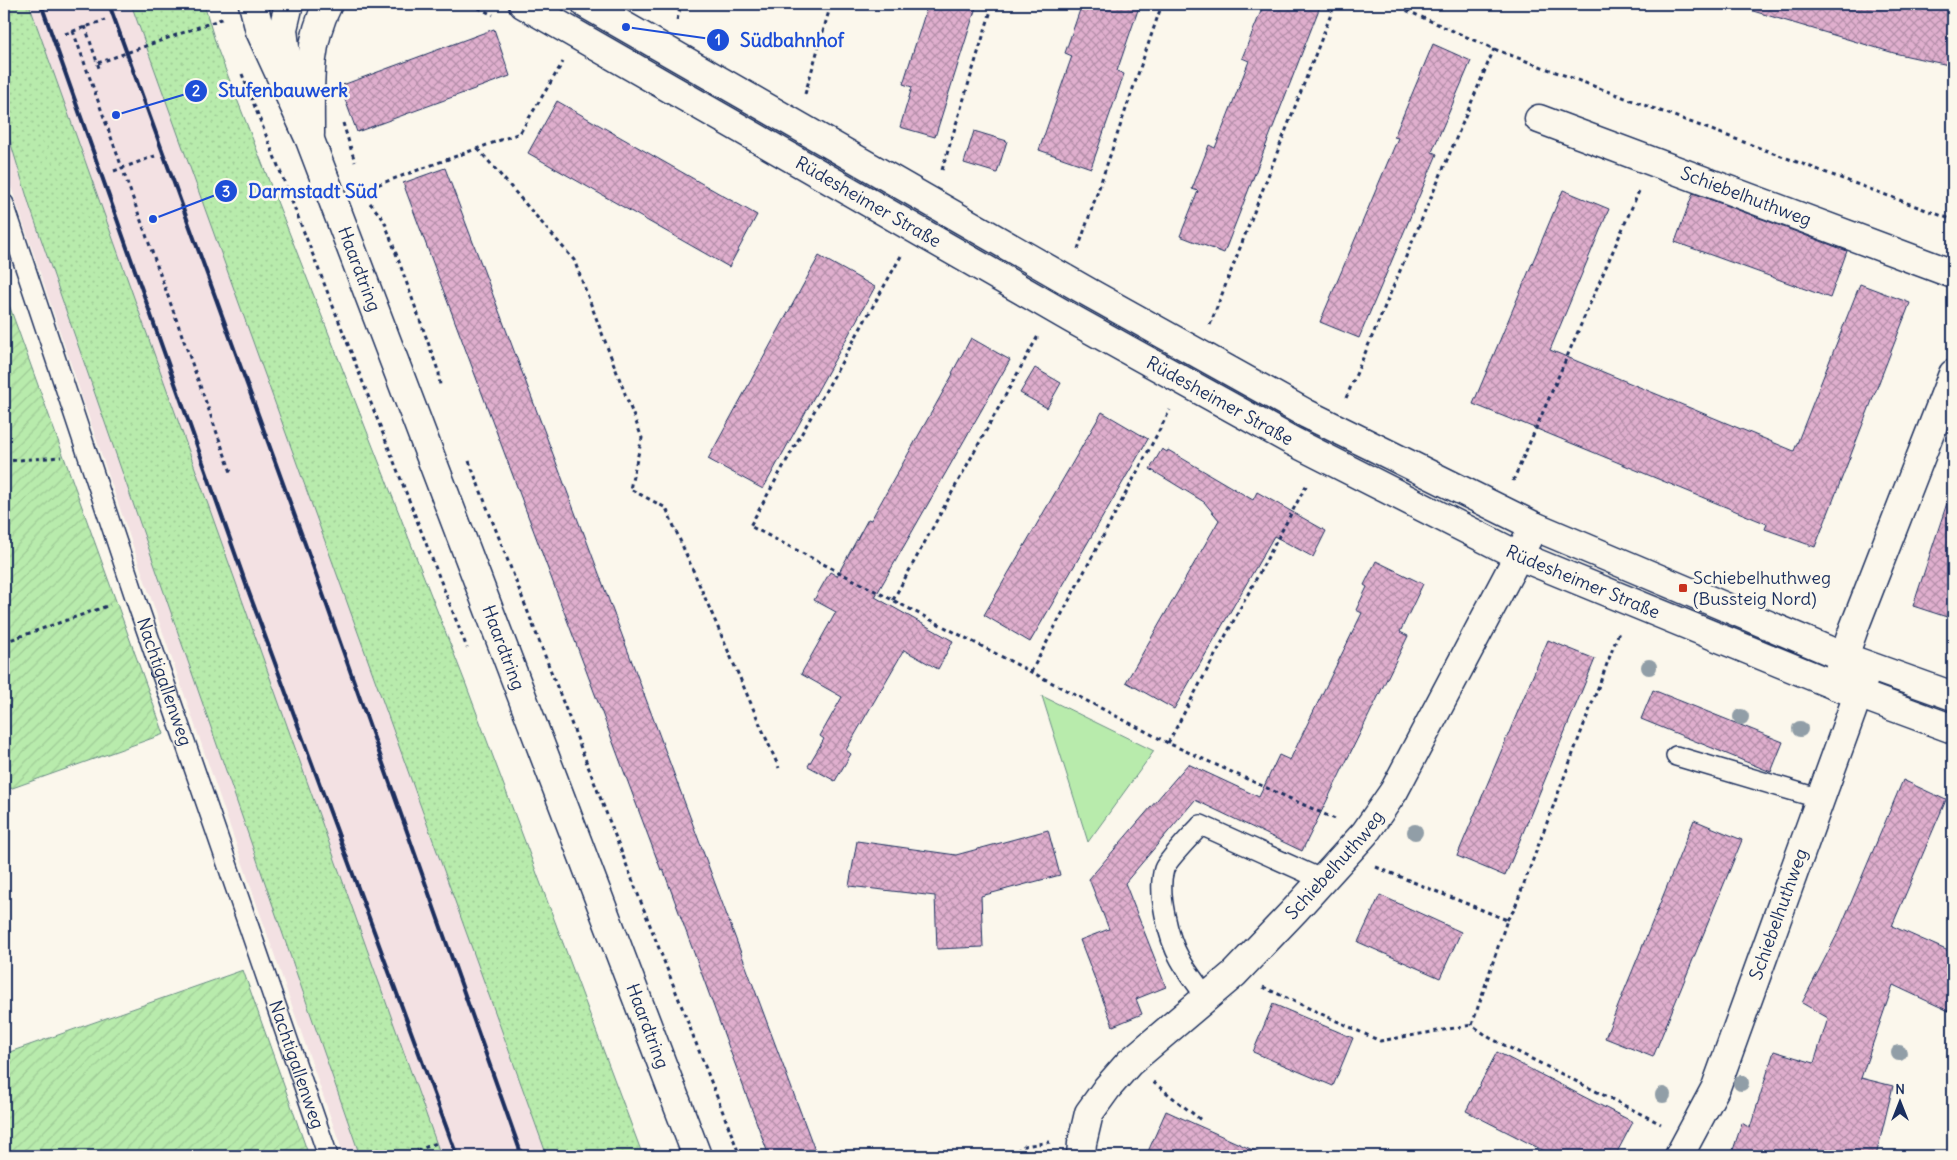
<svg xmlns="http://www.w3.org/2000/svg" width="1957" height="1160" font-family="Delius,sans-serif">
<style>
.built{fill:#f3e1e3}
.grass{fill:url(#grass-dots);stroke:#6a8d85}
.park{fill:#b8ebac;stroke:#6a8d85}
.garden{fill:url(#garden-furrows);stroke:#6a8d85}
.building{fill:url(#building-cross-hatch);stroke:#1b2f5e}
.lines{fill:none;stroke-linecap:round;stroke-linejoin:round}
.lane-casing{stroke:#1b2f5e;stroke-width:22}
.street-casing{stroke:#1b2f5e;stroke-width:31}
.secondary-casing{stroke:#1b2f5e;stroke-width:31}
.path{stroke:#1b2f5e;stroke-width:3;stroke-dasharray:4 4;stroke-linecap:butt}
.lane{stroke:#fbf7ec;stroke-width:19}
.street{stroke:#fbf7ec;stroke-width:28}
.secondary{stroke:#fbf7ec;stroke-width:28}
.rail{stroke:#1b2f5e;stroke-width:4}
.path-bridge{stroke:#1b2f5e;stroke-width:3;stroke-dasharray:4 4;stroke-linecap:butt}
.tree{fill:#919ea7}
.poi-dot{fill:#c8321e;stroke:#fbf7ec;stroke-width:2}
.labels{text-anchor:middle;stroke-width:5;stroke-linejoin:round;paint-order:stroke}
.street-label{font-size:18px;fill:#1b2f5e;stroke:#fbf7ec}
.poi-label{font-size:18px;fill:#1b2f5e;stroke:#fbf7ec;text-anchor:start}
.leader{fill:none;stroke:#1d4ed8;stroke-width:2}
.callout-dot{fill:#1d4ed8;stroke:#fbf7ec;stroke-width:2}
.mark-label{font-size:15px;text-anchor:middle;font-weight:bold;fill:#fff}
.callout-label{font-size:19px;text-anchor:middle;font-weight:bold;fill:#1d4ed8;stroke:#fbf7ec;stroke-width:5;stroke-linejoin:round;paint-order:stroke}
</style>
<defs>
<pattern id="grass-dots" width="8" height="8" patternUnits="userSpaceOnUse" patternTransform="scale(1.25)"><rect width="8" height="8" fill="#b8ebac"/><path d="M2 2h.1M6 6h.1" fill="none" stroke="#9eca96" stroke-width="1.8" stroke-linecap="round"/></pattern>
<pattern id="garden-furrows" width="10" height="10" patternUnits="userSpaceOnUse" patternTransform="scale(1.25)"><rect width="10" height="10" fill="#b8ebac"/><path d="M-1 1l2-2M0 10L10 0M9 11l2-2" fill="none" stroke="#9eca96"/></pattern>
<pattern id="building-cross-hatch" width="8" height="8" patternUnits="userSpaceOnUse" patternTransform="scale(1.25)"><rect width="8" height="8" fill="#e0afce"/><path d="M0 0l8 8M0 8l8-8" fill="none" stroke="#b58faa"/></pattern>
</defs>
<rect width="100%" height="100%" fill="#fbf7ec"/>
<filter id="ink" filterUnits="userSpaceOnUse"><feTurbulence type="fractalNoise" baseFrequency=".02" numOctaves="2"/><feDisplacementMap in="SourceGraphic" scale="10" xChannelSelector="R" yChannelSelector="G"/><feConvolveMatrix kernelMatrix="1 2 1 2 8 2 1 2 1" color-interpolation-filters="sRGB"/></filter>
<g filter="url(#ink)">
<path class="built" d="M4,4H203L217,48L465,682L643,1156H344L107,471L4,166Z"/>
<path class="grass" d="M4,4H29L441,1156H360L30,207L4,121Z
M131,4H204L217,48L465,682L643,1156H547Z"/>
<path class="park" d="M1042,696L1154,751L1088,842Z"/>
<path class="garden" d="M4,291L164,734L4,791Z
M243,970L309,1156H4V1054Z"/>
<path class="building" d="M928,4H977L935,137L900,127L912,87L903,84Z
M1082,4H1140L1117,71L1124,74L1091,168L1039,150L1072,56L1065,53Z
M1264,4H1321L1224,253L1180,236L1198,191L1192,189L1209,145L1215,148L1249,61L1242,58Z
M1754,4H1930L1953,9V66L1894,53L1753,11Z
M494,29L510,76L357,132L340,86Z
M1433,44L1471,61L1432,152L1437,154L1359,338L1320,322L1398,138L1394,137Z
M557,101L757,215L729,267L528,153Z
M974,131L1007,141L997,173L964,163Z
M445,168L582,531H583L817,1156H769L663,869L661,870L403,183Z
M1563,190L1609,209L1550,350L1794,451L1860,284L1910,303L1815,547L1765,529L1767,524L1520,422V423L1473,404Z
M1693,193L1847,251L1830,298L1675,242Z
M819,256L875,287L763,489L708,459Z
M971,338L1010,360L875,597L953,641L938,669L904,650L846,750L851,754L835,781L808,766L824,739L820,736L842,697L801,674L836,612L814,600L830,572L837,576L868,519L871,520L953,374L952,373Z
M1035,368L1061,383L1047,408L1020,393Z
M1102,412L1148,439L1030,642L984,615Z
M1162,449L1167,452L1168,450L1253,500L1257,492L1326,531L1313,557L1274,536L1174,709L1126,682L1219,520L1204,502L1150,469Z
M1948,500L1953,501V619L1913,606Z
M1376,561L1423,584L1400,632L1408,636L1302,851L1195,800L1125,883L1166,987L1136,999L1142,1014L1113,1026L1080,940L1109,929L1089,879L1188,764L1259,797L1279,755L1290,760L1301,737L1362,613L1356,610L1367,587L1364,585Z
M1548,640L1595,659L1505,876L1457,856Z
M1653,690L1783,742L1771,772L1641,719Z
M1903,780L1946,800L1892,926L1953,953V1013L1893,985L1861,1078L1893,1086L1876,1156H1731L1742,1123L1750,1128L1774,1051L1814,1063L1828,1018L1802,1003L1839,931Z
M1694,820L1742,840L1653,1057L1605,1038Z
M1048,830L1060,875L981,896L983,947L937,949L935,896L849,886L857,841L956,855Z
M1380,895L1461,932L1440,978L1358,942Z
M1273,1004L1353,1038L1333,1086L1253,1052Z
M1497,1052L1633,1122L1615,1156H1554L1466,1111Z
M1166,1111L1266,1156H1146Z"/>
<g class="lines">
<defs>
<g id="lane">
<path id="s1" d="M4,204L135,597L328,1156"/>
<path d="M1676,756L1821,799"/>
<path d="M1206,997C1197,984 1187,972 1180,959C1168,938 1157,892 1164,869C1168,859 1193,834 1201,825L1323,880"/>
</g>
<g id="street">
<path id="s2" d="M253,4L260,31L310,140L697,1156"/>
<path d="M288,74L283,29L289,4"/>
<path id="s3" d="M1539,119L1953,274"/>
<path d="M310,134C310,90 307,43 328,4"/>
<path d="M1834,685L1854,628L1953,374"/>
<path id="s4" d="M1081,1156L1082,1143L1089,1113L1107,1088L1129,1063L1234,974L1295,910L1365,833L1394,791L1534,526"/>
<path id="s5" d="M1679,1156L1716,1087L1868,667"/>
</g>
<g id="secondary">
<path id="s6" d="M523,4L1072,319L1292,441L1519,556L1834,685L1953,729"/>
<path d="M586,4L1088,292L1307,414L1534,526L1844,657L1953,696"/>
</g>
</defs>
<use href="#lane" class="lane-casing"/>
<use href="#street" class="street-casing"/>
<use href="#secondary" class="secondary-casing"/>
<path class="path" d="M471,4L493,15
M1392,4L1494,49L1953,220
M677,20L681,4
M85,26L100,71
M73,31L232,475
M65,34L105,20
M242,74L467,648
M805,94L831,4
M343,123L355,162
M478,149L574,260L642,438L630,489L666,508L779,768
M942,170L993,4
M114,171L155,156
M363,190L520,133L563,62
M370,203L384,220L439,373L440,387
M1078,249L1162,4
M901,256L750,526L1168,743L1335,819
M1210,325L1335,4
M1346,398L1494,49
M4,461L61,457
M469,461L740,1156
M1513,481L1639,191
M893,600L1038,336
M4,642L110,605
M1031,672L1170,410
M1168,743L1307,484
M1376,867L1507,920L1472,1025L1490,1038L1661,1124
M1507,920L1514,910L1619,632
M1263,987L1380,1041L1472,1025
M1153,1082L1201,1120
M402,1156L437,1143
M1010,1156L1024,1146L1050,1142"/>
<use href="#lane" class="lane"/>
<use href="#street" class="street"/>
<use href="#secondary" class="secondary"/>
<path class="rail" d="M41,4L248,590L457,1156
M109,4L313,566L522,1156"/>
<path class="path-bridge" d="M98,63L224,18"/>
</g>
<g class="tree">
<circle cx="1649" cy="667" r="8"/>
<circle cx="1741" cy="717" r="8"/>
<circle cx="1800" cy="729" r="8"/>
<circle cx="1415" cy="832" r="8"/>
<circle cx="1899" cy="1053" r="8"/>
<circle cx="1741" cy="1083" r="8"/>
<circle cx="1663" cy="1095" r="8"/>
</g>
</g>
<rect class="poi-dot" x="1678" y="583" width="10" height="10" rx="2.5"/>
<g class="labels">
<g class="street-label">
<text dy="6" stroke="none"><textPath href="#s3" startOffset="221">Schiebelhuthweg</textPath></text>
<text dy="6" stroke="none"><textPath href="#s6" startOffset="398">Rüdesheimer Straße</textPath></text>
<text dy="6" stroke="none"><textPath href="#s2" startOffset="286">Haardtring</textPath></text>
<text dy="6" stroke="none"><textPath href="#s6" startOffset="802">Rüdesheimer Straße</textPath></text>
<text dy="6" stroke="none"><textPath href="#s6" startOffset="1208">Rüdesheimer Straße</textPath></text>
<text dy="6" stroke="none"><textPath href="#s2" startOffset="691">Haardtring</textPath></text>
<text dy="6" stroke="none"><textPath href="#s1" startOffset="504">Nachtigallenweg</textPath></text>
<text dy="6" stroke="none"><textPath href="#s4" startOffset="394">Schiebelhuthweg</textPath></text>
<text dy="6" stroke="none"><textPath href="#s5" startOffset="262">Schiebelhuthweg</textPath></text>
<text dy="6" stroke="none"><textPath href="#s2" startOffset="1096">Haardtring</textPath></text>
<text dy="6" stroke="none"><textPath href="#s1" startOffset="909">Nachtigallenweg</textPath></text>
</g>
<g class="poi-label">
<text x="1693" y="584">Schiebelhuthweg<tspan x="1693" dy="21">(Bussteig Nord)</tspan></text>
</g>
</g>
<path class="leader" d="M626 27L718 40M116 115L196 91M153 219L226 191"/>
<g class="callout-dot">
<circle cx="626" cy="27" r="5"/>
<circle cx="116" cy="115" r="5"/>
<circle cx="153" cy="219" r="5"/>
<circle cx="718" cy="40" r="12"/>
<circle cx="196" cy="91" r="12"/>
<circle cx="226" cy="191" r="12"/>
</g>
<g class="mark-label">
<text x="718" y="45">1</text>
<text x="196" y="96">2</text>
<text x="226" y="197">3</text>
</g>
<g class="callout-label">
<text x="792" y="47">Südbahnhof</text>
<text x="283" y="97">Stufenbauwerk</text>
<text x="313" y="198">Darmstadt Süd</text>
</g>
<rect width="1957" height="1160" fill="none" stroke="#fbf7ec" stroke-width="20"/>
<rect x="10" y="10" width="1937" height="1140" fill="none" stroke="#1b2f5e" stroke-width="2" filter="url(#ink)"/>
<g transform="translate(1900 1102)" stroke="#fbf7ec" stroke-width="4" paint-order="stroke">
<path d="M0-4L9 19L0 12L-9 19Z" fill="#1b2f5e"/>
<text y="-8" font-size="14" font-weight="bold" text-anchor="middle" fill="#1b2f5e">N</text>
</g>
</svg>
